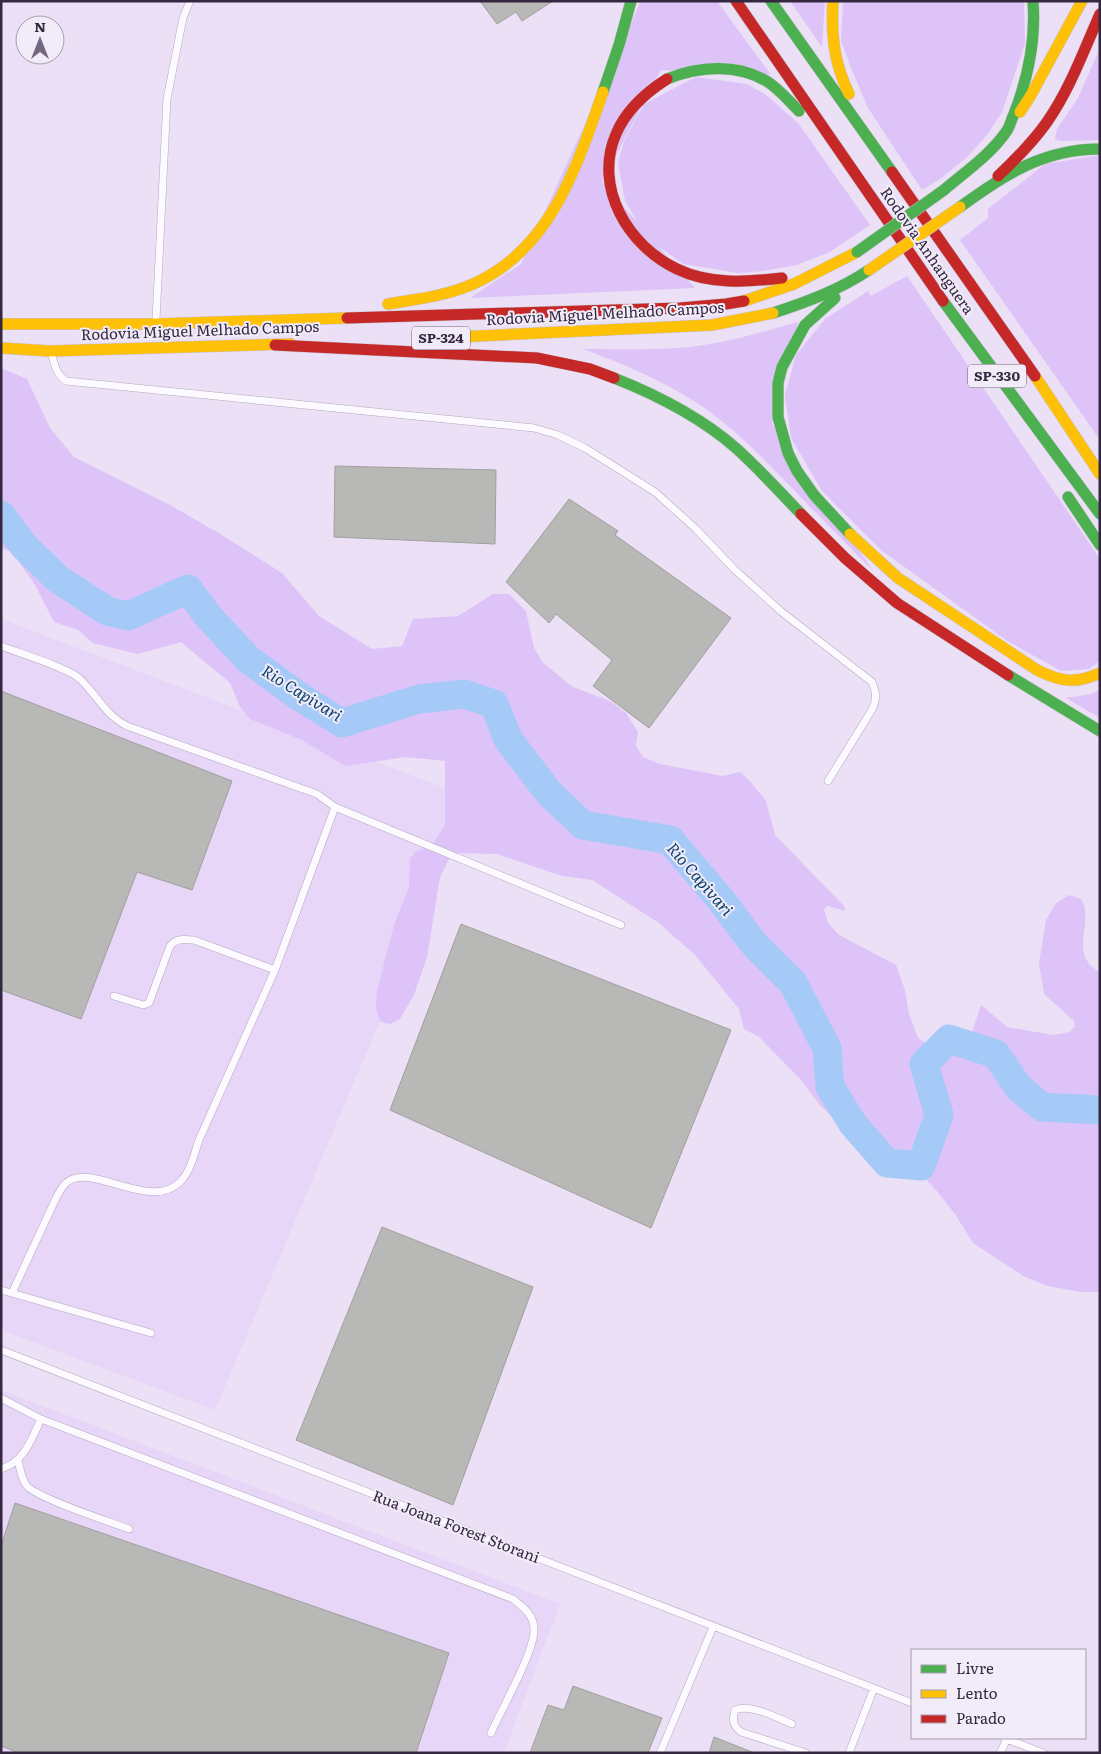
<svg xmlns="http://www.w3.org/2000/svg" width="1101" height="1754" font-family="Literata,serif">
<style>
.built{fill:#e7d6f7}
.green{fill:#dec3f8}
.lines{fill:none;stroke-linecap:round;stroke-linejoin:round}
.river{stroke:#a5caf7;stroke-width:29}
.building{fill:#b8b9b6;stroke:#a0a09d}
.lane-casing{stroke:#b3a8bd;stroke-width:8}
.fast-casing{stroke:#c7c1ce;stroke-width:12}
.slow-casing{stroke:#c7c1ce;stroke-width:12}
.jam-casing{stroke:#c7c1ce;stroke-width:12}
.lane{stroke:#fcfafe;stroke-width:7}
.fast{stroke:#4caf50;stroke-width:11}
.slow{stroke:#ffc107;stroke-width:11}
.jam{stroke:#c62828;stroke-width:11}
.fast-bridge-casing{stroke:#c7c1ce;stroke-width:12;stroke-linecap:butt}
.slow-bridge-casing{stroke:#c7c1ce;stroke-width:12;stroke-linecap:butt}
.fast-bridge{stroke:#4caf50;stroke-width:11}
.slow-bridge{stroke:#ffc107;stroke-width:11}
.labels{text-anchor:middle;stroke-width:4;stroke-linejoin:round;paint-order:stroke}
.shield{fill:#f2ebf8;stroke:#6d6277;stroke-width:1}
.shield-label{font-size:14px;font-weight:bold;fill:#342840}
.street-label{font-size:15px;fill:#342840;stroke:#f2ebf8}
.water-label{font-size:16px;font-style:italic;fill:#06406b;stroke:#f2ebf8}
</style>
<rect width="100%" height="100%" fill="#ebe0f6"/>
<path class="built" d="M1,619L474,799L215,1410L1,1330Z
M1,1390L560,1604L504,1753H1Z"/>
<path class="green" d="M641,1H717L771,75L661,70L602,182L695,288L470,298L521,264Z
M790,1H825L822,47Z
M843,1H1024L1025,44L1002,112L987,135L966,158L940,179L922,190L868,108L851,68L841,41Z
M1100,48V140L1063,141L1055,140L1057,129L1078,98Z
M696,77L747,84L766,95L798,123L870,225L830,252L797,265L764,271L738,273L683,264L647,238L625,201L618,162L624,142L644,104Z
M1100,155V440L960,240L988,218V209L1045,164Z
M907,276L1100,559V661L1089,669L1061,671L1006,640L881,550L822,491L791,438L785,395L796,355L825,319L868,291L871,296Z
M798,322L772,423L873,571C846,543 818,515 791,487C762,457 734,428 700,405C664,381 624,364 583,349C615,349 647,350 679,348C720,345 759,333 798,322Z
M1,368L27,379L50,428L74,457L168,504L217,532L282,573L319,616L372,649L402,646L413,619L458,616L493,594H509L526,611L534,648L543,663L573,687L610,701L626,713L638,732L636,746L643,757L660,764L723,776L740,772L748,779L766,801L775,835L844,906L845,911L828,906L824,909L828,923L839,935L896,965L905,990L909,1014L918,1038L941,1052L970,1038L981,1005L1007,1027L1053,1035L1069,1032L1075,1027L1074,1021L1044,994L1039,963L1046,920L1056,903L1069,895L1081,899C1096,922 1066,954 1100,972V1292H1081L1048,1286L1025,1277L973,1243L955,1214L936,1190L913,1166L866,1147L843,1128L819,1104L801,1080L759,1037L744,1029L739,1009L695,955L659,923L592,880L562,876L497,854L455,853L450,857L440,877L427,957L414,995L400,1019L390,1024L381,1022L376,1009L377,991L394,925L409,887L410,859L415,852L432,845L445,825V761L406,757L345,766L302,740L250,719L240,707L230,683L181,642L138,654L93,643L78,630L54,622L35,585L12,552L1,548Z
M1100,690V718L1066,698L1091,694Z"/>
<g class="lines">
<path class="river" d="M1,515L23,545L58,579L107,611L128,616L188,589L208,616L248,659L300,697L342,723L419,699L464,694L494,704L508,739L549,793L583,825L670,840L721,900L754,944L793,983L827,1048L830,1087L853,1124L887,1163L921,1166L939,1115L924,1064L949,1039L996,1054L1018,1087L1042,1107L1100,1110"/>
</g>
<path class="building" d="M480,1H553L522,21L516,12L497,24Z
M335,466L496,470L495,544L334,537Z
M569,499L618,531L615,535L731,618L649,728L593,686L612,660L556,614L549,623L506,582Z
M1,691L232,781L192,890L137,872L81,1019L1,990Z
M461,924L731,1030L651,1228L390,1110Z
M382,1227L533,1287L453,1505L296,1440Z
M15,1503L449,1653L416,1753H19L1,1746V1546Z
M573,1686L662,1718L648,1753H530L548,1705L564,1710Z
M714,1737L752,1752V1753H709Z"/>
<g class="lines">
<defs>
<path id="lane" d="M156,320L167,99L183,18L190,1
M52,356C55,366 57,375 66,381L534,428L558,435L585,448L655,492L695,528L735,570L783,613L872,682C876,692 877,698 873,708L828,781
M1,646C19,653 69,668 80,679C98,696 104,714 127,726L317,794L335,807L275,970L199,1140C194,1154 191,1171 180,1182C150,1212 90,1161 66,1183C62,1186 60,1192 57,1196L12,1293
M335,807L621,925
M114,996L143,1005L149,1003L170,946C177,938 184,939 194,940L275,970
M1,1290L151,1333
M1,1350L912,1703
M1,1398L41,1419L513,1599C523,1607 534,1615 534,1629C535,1651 501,1710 491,1733
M18,1460C20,1468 21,1479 27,1486C39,1499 108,1521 129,1529
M1,1469C25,1461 31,1440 41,1419
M792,1724C777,1718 750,1703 735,1710C732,1720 733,1726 741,1732L806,1753
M1004,1738L1043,1753
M660,1753L713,1627
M849,1753L874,1688
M1000,1753L1007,1739"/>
<path id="fast" d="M771,1L892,172
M667,79C699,66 737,63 768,82C780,90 789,101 799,111
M603,92L619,45L631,1
M944,190C965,172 990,155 1006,132C1010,127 1011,120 1014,114C1028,78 1036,40 1033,1
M960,207C1005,175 1042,149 1100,149
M835,298L805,325L782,367L778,383V417L788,453L797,471L814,495L850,534
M943,301L1100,514
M773,313C807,302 839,290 869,270
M614,378C657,395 702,418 737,449C759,469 780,492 801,514
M1068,497L1100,545
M1008,675L1100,731"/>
<path id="slow" d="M833,1C831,35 834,63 849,94
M1020,112L1031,95L1082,1
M744,301L794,284L857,252
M388,304C417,299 446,296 473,284C551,250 577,166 603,92
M1,324H155L347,318
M436,338L712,325L773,313
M1,348L50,351L291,344
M1035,376L1100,474
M850,534L898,578L1037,670C1061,682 1076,684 1100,673"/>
<path id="jam" d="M736,1L943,301
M667,79C645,93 626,110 616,134C593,187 628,246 677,269C710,285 747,282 782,278
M892,172L1035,376
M998,176C1016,159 1033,142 1047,122C1070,89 1084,50 1100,14
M347,318L680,308L726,304L744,301
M275,345L537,358L590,369L614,378
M801,514L845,558L897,603L1008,675"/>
</defs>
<use href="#lane" class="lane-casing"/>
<use href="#fast" class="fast-casing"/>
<use href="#slow" class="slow-casing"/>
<use href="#jam" class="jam-casing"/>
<use href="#lane" class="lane"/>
<use href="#fast" class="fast"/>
<use href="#slow" class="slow"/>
<use href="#jam" class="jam"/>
<defs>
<path id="fast-bridge" d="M857,252L944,190"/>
<path id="slow-bridge" d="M869,270L960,207"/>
</defs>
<use href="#fast-bridge" class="fast-bridge-casing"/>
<use href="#slow-bridge" class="slow-bridge-casing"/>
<use href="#fast-bridge" class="fast-bridge"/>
<use href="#slow-bridge" class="slow-bridge"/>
</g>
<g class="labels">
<g class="shield">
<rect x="412" y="326.5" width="58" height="23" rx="4"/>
<rect x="968" y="364.5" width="58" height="23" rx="4"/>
</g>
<g class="shield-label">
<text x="441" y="343">SP-324</text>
<text x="997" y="381">SP-330</text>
</g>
<g class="street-label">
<text transform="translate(927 251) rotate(55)" y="5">Rodovia Anhanguera</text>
<text transform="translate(605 314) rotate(-3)" y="5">Rodovia Miguel Melhado Campos</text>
<text transform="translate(200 331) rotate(-2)" y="5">Rodovia Miguel Melhado Campos</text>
<text transform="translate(456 1527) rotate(21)" y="5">Rua Joana Forest Storani</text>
</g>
<g class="water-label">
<text transform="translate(302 693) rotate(32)" y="6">Rio Capivari</text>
<text transform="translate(700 879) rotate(49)" y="6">Rio Capivari</text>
</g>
</g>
<rect width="1101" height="1754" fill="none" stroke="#342840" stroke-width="5"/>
<rect x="911" y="1649" width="175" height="90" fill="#f2ebf8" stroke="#a69dae"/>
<rect x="921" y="1665" width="25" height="8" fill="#4caf50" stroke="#a69dae"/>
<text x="956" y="1674" font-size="15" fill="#342840">Livre</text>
<rect x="921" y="1690" width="25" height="8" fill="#ffc107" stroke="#a69dae"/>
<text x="956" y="1699" font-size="15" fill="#342840">Lento</text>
<rect x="921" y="1715" width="25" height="8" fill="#c62828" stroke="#a69dae"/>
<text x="956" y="1724" font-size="15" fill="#342840">Parado</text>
<g transform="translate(40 40)"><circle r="24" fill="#f2ebf8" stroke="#a69dae"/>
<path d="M0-4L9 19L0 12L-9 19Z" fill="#746880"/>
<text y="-8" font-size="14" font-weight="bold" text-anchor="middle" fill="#342840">N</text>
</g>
</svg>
